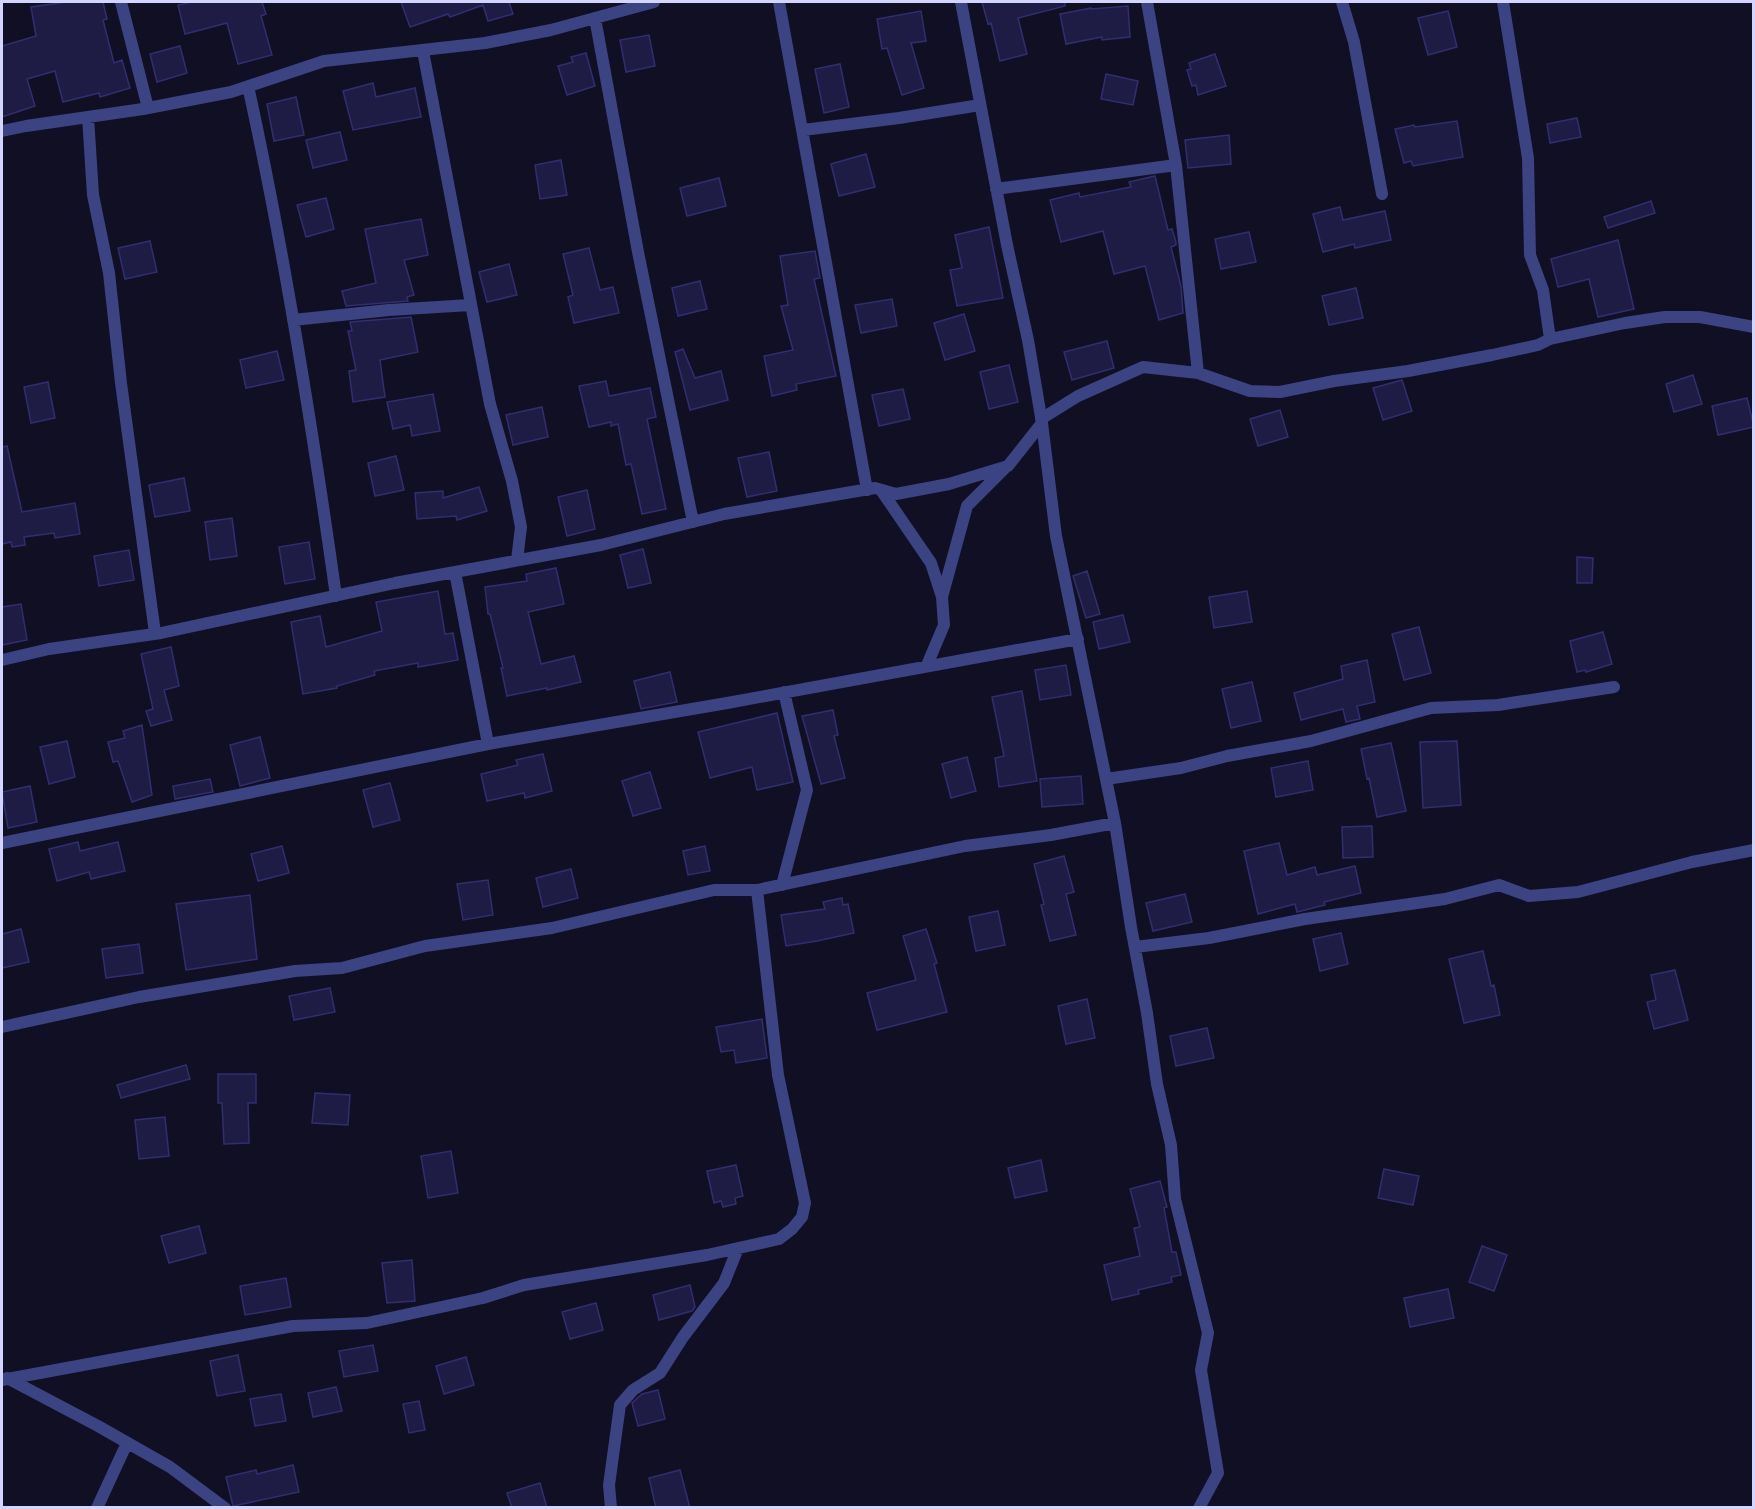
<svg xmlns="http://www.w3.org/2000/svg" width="1755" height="1509" font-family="'PT Sans',sans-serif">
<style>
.building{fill:#1e1c45;stroke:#312e70;stroke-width:1.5}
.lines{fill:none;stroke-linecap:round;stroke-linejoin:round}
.minor{stroke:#3b4382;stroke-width:12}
</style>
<rect width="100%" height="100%" fill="#100f24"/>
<path class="building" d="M67,2H103L107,19L103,20L114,63L122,60L130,88L100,97L99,93L63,102L55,71L27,79L35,106L2,117V46L36,36L31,7Z
M192,2H262L266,14L261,16L272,55L238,64L227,23L185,34L178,5Z
M401,2H509L513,14L488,21L483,5L450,17L448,14L410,27Z
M982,2H1065V6L1018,18L1027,54L1000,61L991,23L988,24Z
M1128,6L1130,37L1102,40V37L1066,44L1060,14L1091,8V9Z
M921,11L926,41L911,43L924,88L902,95L887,48L882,49L877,19Z
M1448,11L1457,47L1428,55L1418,18Z
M649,35L655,66L626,72L620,40Z
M180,46L187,73L157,82L150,54Z
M586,53L595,86L567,95L558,66L573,62L571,57Z
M1215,54L1226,86L1198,95L1196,85L1192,86L1187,70L1191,69L1189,63Z
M840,64L849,107L824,113L815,69Z
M1106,74L1138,81L1133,105L1101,99Z
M373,83L376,97L415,88L421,117L353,130L343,91Z
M296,97L304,135L274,141L267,104Z
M1577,118L1581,137L1550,143L1547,124Z
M1457,121L1463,157L1413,166L1411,161L1404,163L1395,129L1414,125L1415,127Z
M340,132L347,160L313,168L306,140Z
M1229,135L1231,164L1188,168L1185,140Z
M866,154L875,187L839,196L831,164Z
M561,160L567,195L540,199L535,165Z
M1155,176L1168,230L1172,229L1176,242V245L1171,247L1181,286L1183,313L1159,320L1145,266L1114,274L1103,231L1061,242L1050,200L1079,193L1080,197L1131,187L1129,182Z
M719,178L726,206L687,216L680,188Z
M326,198L334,229L306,237L297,205Z
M1651,201L1655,213L1608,228L1604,217Z
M1340,207L1343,220L1385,211L1391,240L1355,248L1354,244L1323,252L1313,214Z
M421,219L428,255L404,260L414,295L407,297L408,301L346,306L342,291L376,283L365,229Z
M989,227L1003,298L957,306L950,270L962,268L955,235Z
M1249,232L1256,262L1221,269L1215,239Z
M1618,240L1634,309L1598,317L1589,279L1558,287L1551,259Z
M150,241L157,272L125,279L118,248Z
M589,248L600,290L613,287L619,313L574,323L568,297L573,295L563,254Z
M815,251L820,278L814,279L836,376L796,384L797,390L772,396L764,356L793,350L781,306L788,305L780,256Z
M509,264L517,295L487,302L479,272Z
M700,281L707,309L678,316L672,288Z
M1356,288L1363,318L1329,325L1322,296Z
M892,299L897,326L861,333L855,305Z
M964,314L975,351L945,360L934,323Z
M411,317L418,352L380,360L385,397L353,402L349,371L356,370L348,331H352L350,322Z
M1107,341L1114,368L1072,380L1064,352Z
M683,349L695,378L721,371L728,400L690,410L675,352Z
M277,351L284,380L246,388L240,360Z
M1009,365L1018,402L989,409L980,372Z
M1693,375L1702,404L1674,412L1666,384Z
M1402,380L1412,411L1383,420L1373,388Z
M606,381L609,396L650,388L656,417L647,419L666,509L642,514L631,464L626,465L618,424L611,426V422L589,427L579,386Z
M48,382L55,418L31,423L24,387Z
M903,389L910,419L879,426L872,395Z
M433,394L440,431L412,436L410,425L393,429L387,402Z
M1747,398L1754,427L1718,435L1712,406Z
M542,407L548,437L513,445L506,415Z
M1280,410L1288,437L1258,446L1250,419Z
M7,446L22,512L75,503L80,534L55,538L54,533L24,537L25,545L12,547L11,542L2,544V447Z
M769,452L777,491L747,497L738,458Z
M396,456L404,490L375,496L368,463Z
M184,478L190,511L155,517L149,485Z
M479,487L487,511L457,520L456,516L417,519L415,493L443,491V498Z
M587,490L595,529L567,536L558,497Z
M232,518L237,556L210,560L205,522Z
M309,542L315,579L285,584L279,547Z
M643,549L651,583L628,588L620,555Z
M129,550L134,580L99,586L94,556Z
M1577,557L1593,558L1592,583H1577Z
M556,568L564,604L528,612L541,664L574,656L581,682L547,690V688L507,696L501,668H503L490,614H488L485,587L527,581L526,574Z
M1087,571L1100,614L1086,618L1073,576Z
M438,591L445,634L453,633L458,660L418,667V663L374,671L375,675L337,686V688L303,694L291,622L320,616L326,647L382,631L376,602Z
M1247,591L1252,622L1214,628L1209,597Z
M21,604L27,640L2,645V607Z
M1123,615L1130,642L1099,649L1093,622Z
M1419,627L1431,673L1404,680L1392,634Z
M1603,632L1612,664L1586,672L1585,670L1577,672L1570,641Z
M171,647L179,686L164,690L172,720L151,726L146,711L153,709L141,654Z
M1367,660L1375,702L1357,706L1360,719L1346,722L1343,709L1301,720L1294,693L1343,679L1341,666Z
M1066,665L1071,695L1040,700L1035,670Z
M670,672L677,702L641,709L634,681Z
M1252,682L1261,721L1231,728L1222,689Z
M1022,691L1037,781L999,787L995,758L1004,756L992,697Z
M833,710L838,735L834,736L845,778L821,784L802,716Z
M777,713L793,782L757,790L752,767L710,778L698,732Z
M142,725L152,795L132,802L118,761L113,762L108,742L125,738L123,731Z
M260,737L270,778L240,786L230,745Z
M67,741L75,777L49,784L40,747Z
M1457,741L1461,805L1423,808L1420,742Z
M1391,743L1406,811L1377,817L1369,778L1367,779L1361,749Z
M543,754L552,791L525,798L524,793L487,801L481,774L518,765L516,760Z
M967,757L976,791L951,798L942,764Z
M1308,761L1313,790L1276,797L1271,768Z
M650,772L661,808L633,816L622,781Z
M1081,776L1083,804L1042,807L1040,779Z
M210,779L213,792L175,799L173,786Z
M390,783L400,820L373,827L363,790Z
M30,786L37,822L8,828L2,792Z
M1372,826L1373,857L1343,858L1342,827Z
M78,842L80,851L118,842L125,871L91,879L89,872L57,881L49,849Z
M1279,843L1287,875L1315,867L1317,875L1355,866L1361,893L1324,902L1325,905L1297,912L1295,904L1258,914L1244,851Z
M282,846L289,873L258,881L251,854Z
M705,846L710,871L688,875L683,851Z
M1064,856L1074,892L1066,894L1076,935L1050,941L1041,905L1044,904L1034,864Z
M571,869L578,898L543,907L536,878Z
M488,880L493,915L463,920L457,884Z
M1185,894L1192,922L1153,931L1146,903Z
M250,895L257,959L186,970L176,904Z
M842,898L843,905L848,904L854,933L817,941L786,946L781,915L825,909L823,902Z
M998,911L1005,945L976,951L969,917Z
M21,929L29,962L2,968V934Z
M926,929L937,963L934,964L947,1012L877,1030L867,993L916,980L903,936Z
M1341,933L1348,964L1320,971L1313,939Z
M139,944L143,973L106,978L102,949Z
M1483,951L1491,986L1494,985L1500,1015L1464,1023L1449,959Z
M1675,970L1688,1020L1654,1029L1647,1002L1656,1000L1651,975Z
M330,988L335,1012L294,1020L289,996Z
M1087,999L1095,1038L1066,1044L1058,1006Z
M762,1019L767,1058L736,1063L734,1050L721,1052L716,1027Z
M1207,1028L1214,1058L1176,1066L1170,1036Z
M186,1065L190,1079L121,1098L117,1085Z
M218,1074H256V1103H248L249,1143L224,1144L222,1103H218Z
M315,1093L350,1095L348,1125L312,1123Z
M165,1117L169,1156L139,1159L135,1120Z
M451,1151L458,1193L428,1198L421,1156Z
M1041,1160L1047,1191L1015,1198L1008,1168Z
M736,1165L743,1196L735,1198L736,1204L723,1207L721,1201L714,1203L707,1171Z
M1384,1169L1419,1176L1413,1205L1378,1198Z
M1160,1181L1167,1207L1164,1208L1172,1252H1176L1181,1275L1171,1277L1172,1282L1138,1290L1139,1294L1112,1300L1104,1265L1140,1256L1134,1228L1140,1227L1130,1189Z
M199,1226L206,1253L169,1263L161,1236Z
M1482,1246L1507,1255L1494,1291L1469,1282Z
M412,1260L415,1301L387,1303L382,1263Z
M286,1278L291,1307L245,1315L240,1286Z
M690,1285L695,1307L692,1311L659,1320L653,1295Z
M1448,1289L1454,1318L1410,1327L1404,1298Z
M596,1303L603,1330L570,1339L562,1312Z
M373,1345L378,1371L344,1377L339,1351Z
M238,1355L245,1391L217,1396L210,1361Z
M466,1357L474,1385L444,1394L436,1366Z
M336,1387L342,1411L313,1417L308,1393Z
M658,1390L665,1419L638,1426L632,1403L642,1394Z
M281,1394L286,1421L255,1426L250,1399Z
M419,1401L425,1430L409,1433L403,1404Z
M293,1465L299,1492L233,1506L226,1477L256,1470L257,1474Z
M680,1470L690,1508H656L649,1478Z
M540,1483L547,1508H512L507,1493Z"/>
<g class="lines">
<path class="minor" d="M121,2L148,108
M779,2L867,490
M961,2L1007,245L1028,340L1042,423L1056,536L1115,823L1131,927L1147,1013L1157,1084L1171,1145L1175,1199L1208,1333L1201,1370L1218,1473L1199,1508
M1147,2L1176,165L1198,373
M1342,2L1354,42L1382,194
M1503,2L1528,158L1530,255L1543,290L1550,339
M595,18L638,252L693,522
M423,51L490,404L512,481L521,527L517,560
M248,86C285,254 312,425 336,596
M88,117L93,195L109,273L121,383L155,633
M803,130L899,118L980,105
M2,131L26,126L143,109L231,92L324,61L485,43L551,30L654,2
M996,189L1176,165
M293,320L389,310L470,305
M1041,419L1078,396L1143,367L1198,373L1250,391L1280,392L1334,381L1408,371L1492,355L1538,345L1550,339L1625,323L1665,317H1700L1754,327
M881,490L931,563L942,597L944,625L927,665
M455,572L488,744
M942,597L967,506L1007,466
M2,660L49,649L161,633L395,583L601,545L724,514L875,488L896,494L949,484L1008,466L1042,423
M1106,779L1181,768L1227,756L1311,741L1431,708L1498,705L1614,687
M2,843L488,744L727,703L1078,639
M782,885L807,790L784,692
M1135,947L1209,938L1305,919L1445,899L1499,885L1529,896L1578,892L1692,862L1754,850
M2,1027L139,997L295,971L342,968L425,946L552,928L714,890H757L965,846L1051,835L1115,823
M7,1378L98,1426L170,1467L225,1508
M2,1380L293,1326L367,1323L483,1298L524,1285L707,1255L779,1239L792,1229L802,1217L805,1203L778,1075L757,890
M97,1508L127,1443
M611,1508L609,1485L620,1405L633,1390L660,1373L683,1337L724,1283L738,1248"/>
</g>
<rect width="1755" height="1509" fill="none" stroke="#d4d5fe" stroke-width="6"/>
</svg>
